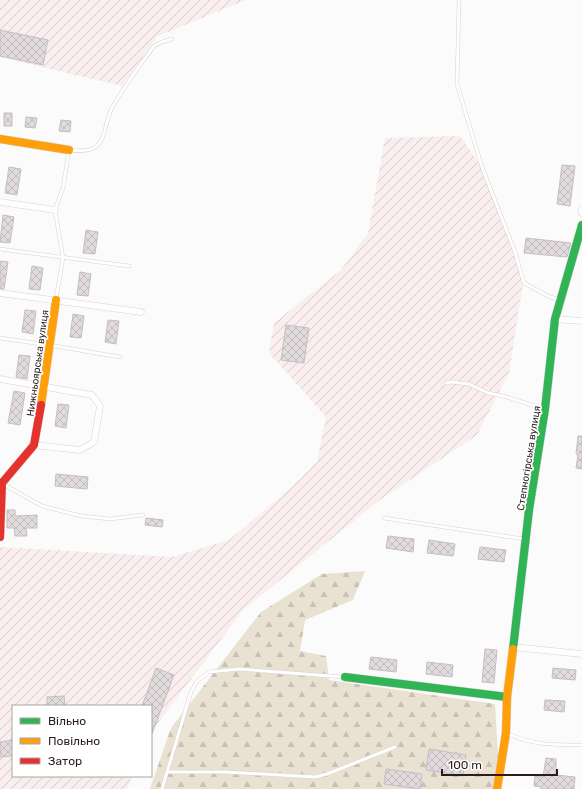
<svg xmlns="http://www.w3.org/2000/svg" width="582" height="789" font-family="Rubik,sans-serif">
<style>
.industrial{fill:url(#industrial-furrows)}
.forest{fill:url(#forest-firs)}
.building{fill:url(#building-cross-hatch);stroke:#c5bec0}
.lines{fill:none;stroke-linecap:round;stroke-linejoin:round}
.lane-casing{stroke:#d9d2d1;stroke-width:4}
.street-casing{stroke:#d9d2d1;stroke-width:7}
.fast-casing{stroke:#d9d2d1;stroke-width:9}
.slow-casing{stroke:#d9d2d1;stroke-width:9}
.jam-casing{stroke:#d9d2d1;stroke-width:9}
.lane{stroke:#fefefe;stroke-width:3}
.street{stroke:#fefefe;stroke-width:6}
.fast{stroke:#30b455;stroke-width:8}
.slow{stroke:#ff9f0a;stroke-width:8}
.jam{stroke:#e5322d;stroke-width:8}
.labels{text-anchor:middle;stroke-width:3.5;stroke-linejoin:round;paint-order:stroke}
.street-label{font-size:10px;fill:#2b1d1b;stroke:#fff}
</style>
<defs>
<pattern id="industrial-furrows" width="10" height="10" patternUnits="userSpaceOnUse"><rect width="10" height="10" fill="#f9eeed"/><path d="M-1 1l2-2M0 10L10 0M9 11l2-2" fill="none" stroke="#d6cccb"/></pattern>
<pattern id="forest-firs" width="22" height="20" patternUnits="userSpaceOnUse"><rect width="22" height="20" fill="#e9e1d2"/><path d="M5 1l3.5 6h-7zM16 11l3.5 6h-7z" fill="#c8c1b4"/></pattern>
<pattern id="building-cross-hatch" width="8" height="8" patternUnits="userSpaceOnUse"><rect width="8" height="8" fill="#e1dbdd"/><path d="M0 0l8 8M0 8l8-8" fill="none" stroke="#c1bcbd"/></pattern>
</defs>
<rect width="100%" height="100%" fill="#fbfbfb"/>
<path class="industrial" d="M0,0H246L158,36L122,86L0,57Z
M460,136L482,167L524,277L509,373L477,435L380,500L244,609L151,732V706H13V776H132L127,789H0V547L172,557L229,540L293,486L317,462L326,417L269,353L274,323L340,271L368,233L385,138Z"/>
<path class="forest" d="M365,571L353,600L305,620L300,651L326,656L329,680L495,704L500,789H150L171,728L261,612L322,574Z"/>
<path class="building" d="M0,30L48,40L43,65L0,56Z
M4,113H12V126H4Z
M26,117L37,118L35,128L25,127Z
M61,120L71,121L70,132L59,131Z
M562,165L575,166L570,206L557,204Z
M9,167L21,169L17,195L5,193Z
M3,215L14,217L10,243L0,242Z
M86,230L98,232L95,254L83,253Z
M526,238L571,243L567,257L524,253Z
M0,261L8,262L4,289H0Z
M32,266L43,268L40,290L29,289Z
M80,272L91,274L88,296L77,295Z
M25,310L36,311L33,334L22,332Z
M73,314L84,316L81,338L70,337Z
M108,320L119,321L116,344L105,342Z
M286,325L309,328L304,363L281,360Z
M19,355L30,356L27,379L16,377Z
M14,391L25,393L20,425L8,423Z
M58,404L69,405L66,428L55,426Z
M578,436H582V469L576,468L578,455L576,454Z
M56,474L88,477L87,489L55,486Z
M7,510H15V516L37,515V528H26L27,536H15L14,528H7Z
M146,518L163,520L162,527L145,525Z
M388,536L414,539L413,552L386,548Z
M429,540L455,544L453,556L427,553Z
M480,547L506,550L504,562L478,559Z
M485,649L497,650L494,683L482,682Z
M371,657L397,660L396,672L369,669Z
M427,662L453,665L452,677L426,674Z
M156,668L174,675L152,734L151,706H142Z
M553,668L576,670L575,680L552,678Z
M64,696L65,706H47V697Z
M545,700L565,701L564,712L544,710Z
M13,740V756L0,757V742Z
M429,749L466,755L463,776L426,770Z
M546,758L556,759V775L575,777L574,789H541V787L534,786L535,776L543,777Z
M386,769L422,774L420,789L384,784Z"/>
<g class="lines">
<defs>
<path id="lane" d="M459,0L457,84L482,167L515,252L524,283L548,296L560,300
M0,249L129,266
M56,299L63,258L55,210L63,188L69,150C77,151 86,152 94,148C106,141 105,122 111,110C123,87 139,67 154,46L162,42L172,39
M0,338L49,345L120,357
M446,383L452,382L469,384L488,393L507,397L544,409
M3,484L42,506L81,516L110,519L143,515
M384,518L524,539
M508,734C534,745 553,745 582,745
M167,772H225L315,777L327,774L395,747
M162,789L191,692L197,681L209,672L239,669L344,677"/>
<path id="street" d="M0,202L55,210
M582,209V213
M0,293L141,312
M555,319L582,321
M0,379L92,395L100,406L94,442L80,450L34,445
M513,647L582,654"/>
<path id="fast" d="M513,649L529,510L545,409L555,319L582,225
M345,677L507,697"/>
<path id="slow" d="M0,139L69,150
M41,405L56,300
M497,789L506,733L507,697L513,649"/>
<path id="jam" d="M0,537L2,483L34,445L41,405"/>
</defs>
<use href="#lane" class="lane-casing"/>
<use href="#street" class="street-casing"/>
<use href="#fast" class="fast-casing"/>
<use href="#slow" class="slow-casing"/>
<use href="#jam" class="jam-casing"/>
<use href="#lane" class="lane"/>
<use href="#street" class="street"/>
<use href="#fast" class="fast"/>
<use href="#slow" class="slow"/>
<use href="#jam" class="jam"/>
</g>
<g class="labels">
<g class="street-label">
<text transform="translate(37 363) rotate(-82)" y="4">Нижньоярська вулиця</text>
<text transform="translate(528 458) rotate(-81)" y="4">Степногірська вулиця</text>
</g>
</g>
<rect x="12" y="705" width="140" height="72" fill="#ffffff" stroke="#aaa5a4"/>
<rect x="20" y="718" width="20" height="6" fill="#30b455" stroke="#aaa5a4"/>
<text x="48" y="725" font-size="12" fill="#2b1d1b">Вільно</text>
<rect x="20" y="738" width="20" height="6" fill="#ff9f0a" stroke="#aaa5a4"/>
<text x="48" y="745" font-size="12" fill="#2b1d1b">Повільно</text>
<rect x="20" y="758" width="20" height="6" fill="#e5322d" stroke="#aaa5a4"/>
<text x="48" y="765" font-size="12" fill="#2b1d1b">Затор</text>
<path d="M442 769v6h115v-6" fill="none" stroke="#2b1d1b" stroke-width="2"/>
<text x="448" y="769" font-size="12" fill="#2b1d1b" stroke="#ffffff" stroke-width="3" paint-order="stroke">100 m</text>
</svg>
